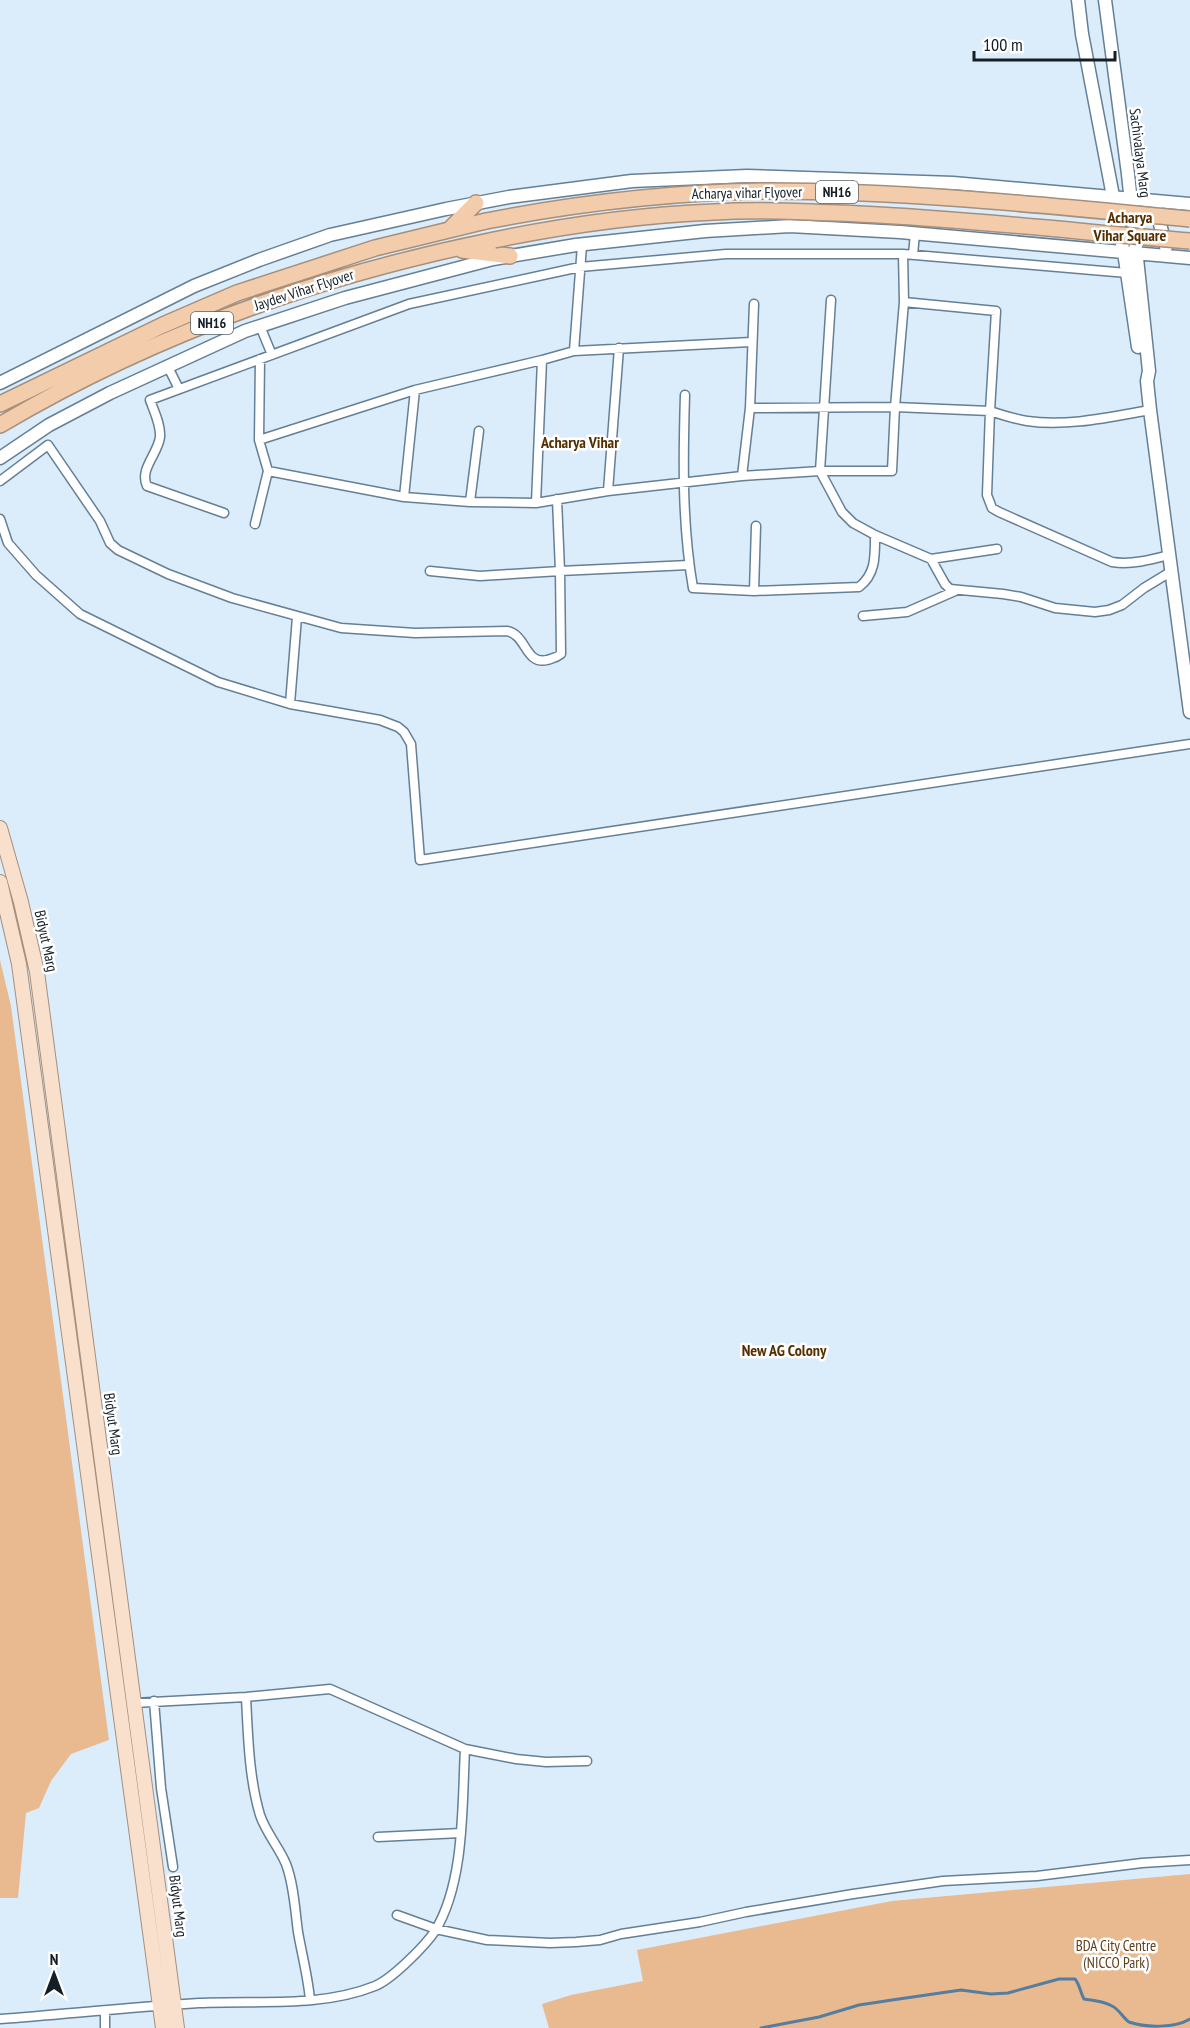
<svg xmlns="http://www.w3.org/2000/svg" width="1190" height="2028" font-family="'PT Sans Narrow',sans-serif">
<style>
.green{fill:#e9ba8f}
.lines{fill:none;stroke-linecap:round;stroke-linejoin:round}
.stream{stroke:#547d9f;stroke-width:3}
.street-casing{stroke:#657f95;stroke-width:11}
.secondary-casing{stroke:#657f95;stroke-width:15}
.primary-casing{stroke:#a58f7d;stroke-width:16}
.highway-casing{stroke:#a58f7d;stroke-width:18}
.street{stroke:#fff;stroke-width:8}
.secondary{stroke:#fff;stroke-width:12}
.primary{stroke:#f8e0cd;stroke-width:14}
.highway{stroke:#f3ccab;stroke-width:15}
.highway-bridge-casing{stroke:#a58f7d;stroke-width:18;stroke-linecap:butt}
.highway-bridge{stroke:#f3ccab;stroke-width:15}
.labels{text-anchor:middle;stroke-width:5;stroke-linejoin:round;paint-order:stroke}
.shield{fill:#fff;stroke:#5a6268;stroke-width:1.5}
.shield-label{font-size:14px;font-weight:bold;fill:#131e27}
.street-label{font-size:15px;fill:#131e27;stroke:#fff}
.park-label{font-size:15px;fill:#613e1b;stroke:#fff}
.neighbourhood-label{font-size:16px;font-weight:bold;fill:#562f00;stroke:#fff}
</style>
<rect width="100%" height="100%" fill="#dbecfb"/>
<path class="green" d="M0,960L11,1006L109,1740L71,1754L51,1781L39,1808L26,1813L18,1898H0Z
M1190,1874V2028H549L542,2004L571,1995L643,1981L637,1950L892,1901Z"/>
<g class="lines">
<path class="stream" d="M761,2028L819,2017L859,2005L892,2000L961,1990L991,1994L1008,1993L1059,1979H1075C1080,1985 1080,1992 1084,1999C1093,2000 1104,2001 1112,2006C1120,2010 1123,2018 1129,2022C1146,2028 1175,2028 1190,2019"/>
<defs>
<path id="street" d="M913,255L915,233
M831,300L820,471L842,512L853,523L875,535L931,559L997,549
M754,304L750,408L895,407L904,302L903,254
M260,326L272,355
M574,351L751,342
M167,365L179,389
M685,395C683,460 682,524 693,588L754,591L859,587C876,574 875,556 875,535
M1150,410C1110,417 1067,427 1027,421C1015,419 1002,415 990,411L987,495L992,508L999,512L1112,562C1131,565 1150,560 1169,555
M259,440L415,390L542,360
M268,471L404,497L470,502L536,503L608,491L742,476L750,408
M742,476L820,471H892L895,407L990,411L996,311L904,302
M0,481L48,445L100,521L110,543L118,550L168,574L232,598L341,628L415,633L507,631C527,635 525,665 547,660C553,658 556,658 561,654L560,571L480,576L430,571
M608,491L619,348
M404,497L415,390
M557,499L560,571L689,565
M470,502L479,431
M536,503L542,360L574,351L582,245
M224,513L147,486C139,469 158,454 160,437C161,425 154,411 150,400L409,304L580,267L726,254H903L1127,273
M0,519L8,543L36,575L80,614L218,682L290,704L380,720L398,727L404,732L411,744L420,860L1190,744
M255,524L268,471L259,440L260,359
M931,559L945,584L950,589L1003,594L1021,597L1055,608L1095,612L1109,610L1122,605L1144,588L1172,571
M754,591L756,526
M863,616L907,612L955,591
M290,704L297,617
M246,1697C248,1736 249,1778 260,1815C266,1833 279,1847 286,1864C294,1885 295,1910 298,1932C302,1955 308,1977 310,2000
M154,1701L161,1788L173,1867
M134,1703L246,1697L330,1689L465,1749L516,1759L546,1762L587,1761
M378,1837L461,1833
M397,1915L436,1929L487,1940L550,1943L576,1942L600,1940L621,1934L700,1922L746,1912L853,1894L943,1881L1037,1876L1142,1863L1190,1860
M105,2011V2028
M0,2019C66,2014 133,2007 199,2003C258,2000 320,2008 375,1986C392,1979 425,1946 435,1931C465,1882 462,1805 465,1749"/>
<path id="secondary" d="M1078,0L1082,34L1125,259L1138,347
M1105,0L1128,174L1149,371L1147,381L1150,410L1190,712
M1156,209L1166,247
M0,383L194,286L259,260L330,235L446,209L509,197L632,181L747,176L953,183L1190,204
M0,458L49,425L110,393L245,331L345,298L493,259L576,245L705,231L790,226L900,232L1190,258"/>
<path id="primary" d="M0,828L21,902L37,972L177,2028
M0,882L19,964L163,2028"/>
<path id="highway" d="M450,229L476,203
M462,250L510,256
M0,404L163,325L237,293L375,248L486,221
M0,425C152,335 321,275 494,240"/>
</defs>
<use href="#street" class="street-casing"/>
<use href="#secondary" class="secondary-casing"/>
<use href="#primary" class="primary-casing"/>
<use href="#highway" class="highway-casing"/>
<use href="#street" class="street"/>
<use href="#secondary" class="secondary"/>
<use href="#primary" class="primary"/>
<use href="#highway" class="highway"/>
<defs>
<path id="highway-bridge" d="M486,221C579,203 674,192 769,191C910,191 1050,206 1190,219
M494,240C567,225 640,215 714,212C763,209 811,212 859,214C970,219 1080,232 1190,241"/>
</defs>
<use href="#highway-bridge" class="highway-bridge-casing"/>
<use href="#highway-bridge" class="highway-bridge"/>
</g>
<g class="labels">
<g class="shield">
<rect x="816" y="181" width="42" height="22" rx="4.5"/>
<rect x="191" y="312" width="42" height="22" rx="4.5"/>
</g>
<g class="shield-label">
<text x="837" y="197">NH16</text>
<text x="212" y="328">NH16</text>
</g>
<g class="street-label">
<text transform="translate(1140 153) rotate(83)" y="5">Sachivalaya Marg</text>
<text transform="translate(747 193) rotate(-1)" y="5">Acharya vihar Flyover</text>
<text transform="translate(304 290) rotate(-18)" y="5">Jaydev Vihar Flyover</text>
<text transform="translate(46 941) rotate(78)" y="5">Bidyut Marg</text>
<text transform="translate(113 1424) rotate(82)" y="5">Bidyut Marg</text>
<text transform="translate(178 1906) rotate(83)" y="5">Bidyut Marg</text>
</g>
<g class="park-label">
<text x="1116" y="1951">BDA City Centre<tspan x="1116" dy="17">(NICCO Park)</tspan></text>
</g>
<g class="neighbourhood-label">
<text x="1130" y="223">Acharya<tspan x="1130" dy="18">Vihar Square</tspan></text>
<text x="580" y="448">Acharya Vihar</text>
<text x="784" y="1356">New AG Colony</text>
</g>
</g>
<g transform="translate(54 1974)" stroke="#ffffff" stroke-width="4.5" paint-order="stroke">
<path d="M0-4.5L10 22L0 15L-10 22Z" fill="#131e27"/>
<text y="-9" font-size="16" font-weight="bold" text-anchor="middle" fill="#131e27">N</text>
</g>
<path d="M974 51v9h141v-9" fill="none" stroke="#131e27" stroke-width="3"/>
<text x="983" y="51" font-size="18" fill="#131e27" stroke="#ffffff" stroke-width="4.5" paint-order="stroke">100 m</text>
</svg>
